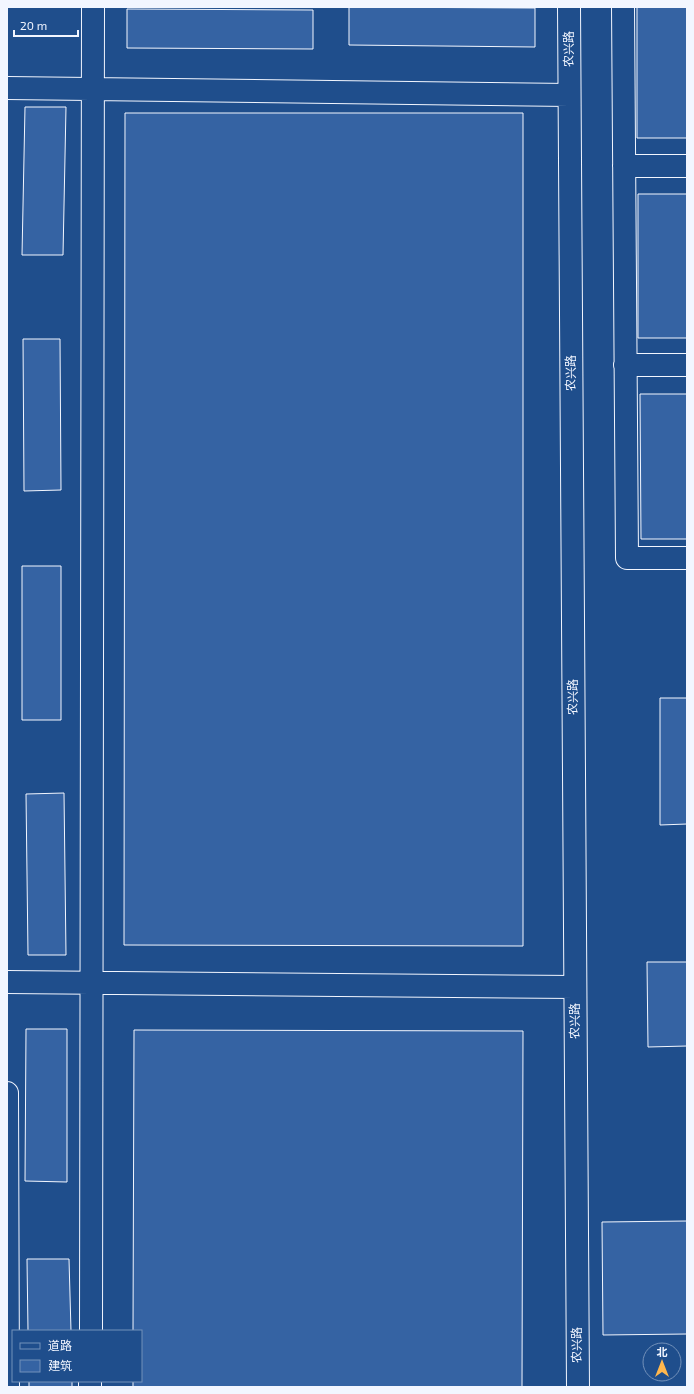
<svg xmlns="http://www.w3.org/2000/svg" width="694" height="1394" font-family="'Exo 2','Noto Sans SC',sans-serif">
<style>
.building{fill:#3563a3;stroke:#f2f6ff}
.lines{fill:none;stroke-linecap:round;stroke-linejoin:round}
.minor-casing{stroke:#f2f6ff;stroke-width:24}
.minor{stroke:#1f4e8c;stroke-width:22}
.labels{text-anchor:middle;stroke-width:3;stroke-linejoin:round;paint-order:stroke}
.street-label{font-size:12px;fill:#f2f6ff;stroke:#1f4e8c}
</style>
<rect width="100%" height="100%" fill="#1f4e8c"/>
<path class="building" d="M349,7L535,8V47L349,45Z
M637,7H687V138H637Z
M127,9L313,10V49L127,48Z
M25,107H66L63,255H22Z
M125,113H523V946L124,945Z
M638,194H687V338H638Z
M23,339H60L61,490L24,491Z
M640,394H687V539H641Z
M22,566H61V720H22Z
M660,698H687V824L660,825Z
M64,793L66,955H28L26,794Z
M647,962H687V1046L648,1047Z
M26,1029H67V1182L25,1181Z
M134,1030L523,1031L522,1387H133V1381H141V1331H133Z
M687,1221V1334L603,1335L602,1222Z
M27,1259H69L71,1331H28Z
M29,1381H72V1387H29Z"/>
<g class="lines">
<defs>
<path id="minor" d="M569,7L578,1387
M623,7L627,558H687
M7,88L569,95
M624,166H687
M625,365H687
M7,982L575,987
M7,1093L8,1387
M91,1331L93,7
M90,1387V1381"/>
</defs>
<use href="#minor" class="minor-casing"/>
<use href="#minor" class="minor"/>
</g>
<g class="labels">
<g class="street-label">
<text transform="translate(569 49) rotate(-90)" y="4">农兴路</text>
<text transform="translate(571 373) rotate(-90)" y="4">农兴路</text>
<text transform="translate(573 697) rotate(-90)" y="4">农兴路</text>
<text transform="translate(575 1021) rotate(-90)" y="4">农兴路</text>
<text transform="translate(577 1345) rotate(-90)" y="4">农兴路</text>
</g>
</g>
<rect width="694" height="1394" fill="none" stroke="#f2f6ff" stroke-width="16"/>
<rect x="12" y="1330" width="130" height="52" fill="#1f4e8c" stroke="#7391ba"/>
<rect x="20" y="1343" width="20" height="6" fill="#1f4e8c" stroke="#7391ba"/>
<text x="48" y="1350" font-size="12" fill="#f2f6ff">道路</text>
<rect x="20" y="1360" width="20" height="12" fill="#3563a3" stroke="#7391ba"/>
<text x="48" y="1370" font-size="12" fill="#f2f6ff">建筑</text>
<g transform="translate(662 1362)"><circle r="19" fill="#1f4e8c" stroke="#7391ba"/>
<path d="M0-3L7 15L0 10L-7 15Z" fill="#ffb74d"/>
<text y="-6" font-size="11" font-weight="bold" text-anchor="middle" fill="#f2f6ff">北</text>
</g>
<path d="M14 30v6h64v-6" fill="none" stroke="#f2f6ff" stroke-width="2"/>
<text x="20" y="30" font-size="12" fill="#f2f6ff" stroke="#1f4e8c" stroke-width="3" paint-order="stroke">20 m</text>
</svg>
